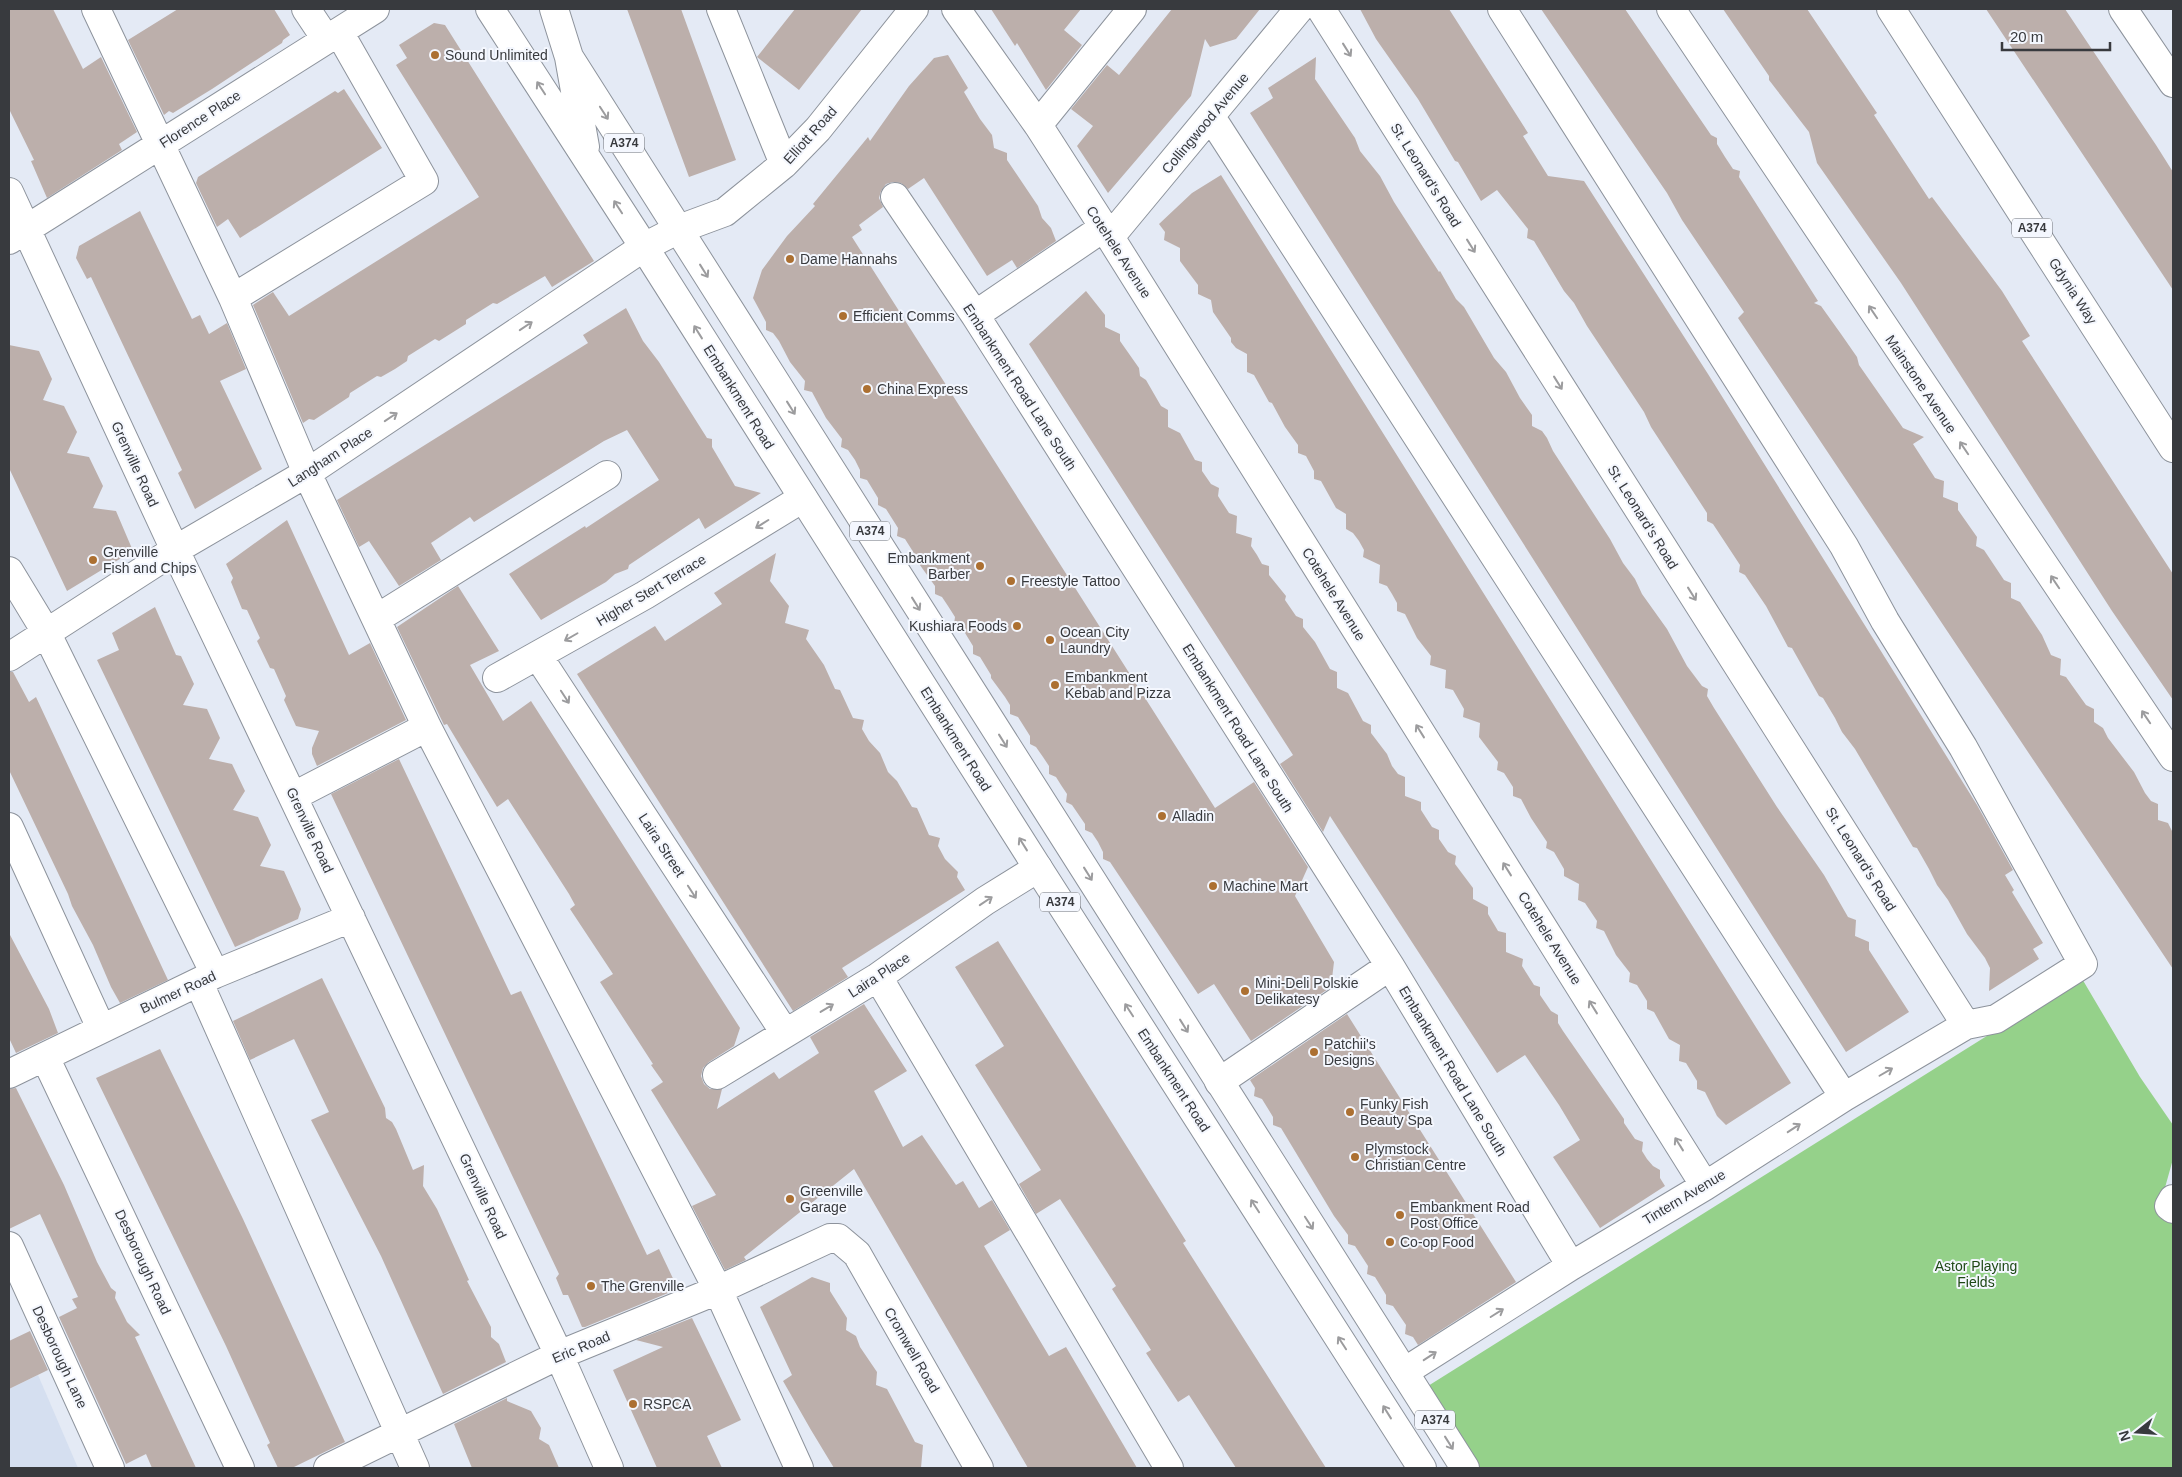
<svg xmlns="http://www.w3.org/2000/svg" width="2182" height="1477" font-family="Arial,sans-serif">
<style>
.built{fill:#d5dff0}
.green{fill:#95d18a}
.building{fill:#bcafab}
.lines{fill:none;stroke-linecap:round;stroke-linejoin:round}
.minor-casing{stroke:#8d939c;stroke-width:30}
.major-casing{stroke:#8d939c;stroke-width:30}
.minor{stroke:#fff;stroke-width:28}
.major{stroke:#fff;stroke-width:28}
.oneway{stroke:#9c9c9e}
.poi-dot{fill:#ac7032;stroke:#f4f7fe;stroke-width:2}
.labels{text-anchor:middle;stroke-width:4;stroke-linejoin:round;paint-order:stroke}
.shield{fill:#f4f7fe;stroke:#707378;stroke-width:1}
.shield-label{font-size:12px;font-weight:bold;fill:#383a3e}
.poi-label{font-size:14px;fill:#383a3e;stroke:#f4f7fe;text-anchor:start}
.street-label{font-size:14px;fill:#383a3e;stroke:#f4f7fe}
.park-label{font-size:14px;fill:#1e4915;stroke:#f4f7fe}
</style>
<rect width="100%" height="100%" fill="#e4eaf5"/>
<path class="built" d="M38,1375L78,1468H9V1389Z"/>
<path class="green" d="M2081,977L2140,1077L2173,1125V1159L2159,1209L2173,1216V1468H1465L1428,1386Z"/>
<path class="building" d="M9,9H53L83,69L101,57L137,132L119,144L122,150L47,198L31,161L34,160L9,109Z
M178,9H274L290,35L283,40L282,43L212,89L173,113L169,111L164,115L128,40Z
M627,9H681L736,160L689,177Z
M795,9H862L799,90L757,57Z
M991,9H1081L1064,30L1082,45L1046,90L1017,43L1015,46Z
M1172,9H1260L1236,39L1210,47L1205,39L1191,96L1108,193L1077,146L1093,126L1071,109L1107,65L1119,75Z
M1360,9H1449L1528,133L1523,136L1548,176L1584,181L1708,374L1977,805L2013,870L2005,875L2014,890L2012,892L2043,943L2033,949L2039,959L1989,991L1990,968L1985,958L1967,934L1948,900L1937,885L1929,869L1917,848L1913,847L1855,749L1842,732L1835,718L1823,698L1819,696L1792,648L1788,647L1766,606L1745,575L1739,572L1740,565L1713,524L1707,521V513L1651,427L1644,412L1587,326L1574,303L1564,291L1534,241L1527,238L1528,229L1497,190L1481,201L1458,162L1455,161L1418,99L1376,39Z
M1541,9H1625L1711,135L1717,138V144L1725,157L1733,169L1740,171L1739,177L1750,194L1818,301L1814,303L1821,306L1841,334L1857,357L1859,365L1903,428L1924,437L1913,444L1935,478L1944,481L1943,497L1958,503V510L1977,537L1976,546L1984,550L2004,580L2011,583V598L2020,602L2042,635L2051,655L2061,659L2060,675L2066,677L2086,705L2094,709V722L2103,728L2108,738L2134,772L2145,793L2151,801L2158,804V820L2168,823L2173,833V969L1738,318L1744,312L1682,220L1667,193Z
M1723,9H1807L1877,113L1874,115L1929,199L1932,197L2002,291L2030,336L2022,341L2173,574V700L2112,611L1901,283L1817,163L1809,132L1769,80V76Z
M1986,9H2065L2156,145L2173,172V290Z
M434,23L445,25L594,261L552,287L545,276L497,304L493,303L466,320V324L439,341L435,339L408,356L407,361L395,369L381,377L377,376L350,393L349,397L314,420L309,419L303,423L253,305L273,292L289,316L479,197L396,65L407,58L399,45Z
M948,55L968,88L964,92L980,119L992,135L994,148L1007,153V160L1038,206L1042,218L1051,228L1056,241L1017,268L1012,260L987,276L924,178L908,189L901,183L893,182L886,184L881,191L879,198L883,207L859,225L862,230L852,237L1215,808L1254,782L1308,867L1295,896L1334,962L1331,987L1251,1041L1214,984L1198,994L1110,862L1103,859V852L1098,842L1092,833L1085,830V824L1072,805L1066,802L1067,794L1061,785L1056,777L1049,774V766L1043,757L1036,747L1030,744V736L1018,717L1010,714V705L1005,697L991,678V675L980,657L973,654V646L962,628L954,624L955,617L948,606L942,597L935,594V586L917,561V558L905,539L897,536L898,528L886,509L878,505V498L867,480L860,478V470L855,460L848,450L841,447L842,439L826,418L812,392L804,390L805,381L790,362L779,341L773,333L766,330V322L753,298L762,270L787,236L815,206L813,204L868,137L870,141L909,86L934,58Z
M1316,57L1315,79L1355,138L1360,151L1380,176L1394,202L1439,272L1440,271L1456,299L1464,307L1494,358L1506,372L1520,398L1532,415V426L1542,431L1547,438L1553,451L1610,539L1623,563L1635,579L1642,594L1667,629L1687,666L1702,686L1708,689L1707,696L1714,708L1777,807L1824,875L1848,917L1856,920L1855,936L1869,942V950L1909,1012L1846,1052L1250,113L1273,98L1268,88Z
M344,89L382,148L240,238L228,219L217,227L196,183L198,177L335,91L338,93Z
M1221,175L1791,1083L1726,1125L1717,1116L1705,1092L1697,1089V1081L1686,1063L1679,1061L1680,1045L1669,1039L1654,1012L1647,1009V1001L1637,985L1629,982L1630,973L1616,955L1604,931L1596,928L1597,921L1585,903L1578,900L1579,884L1564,876V869L1554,852L1546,848L1547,842L1531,818L1521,799L1513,796V787L1504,773L1497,770L1498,762L1479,737L1480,723L1463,717L1464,709L1453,690L1445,688L1446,670L1430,665L1431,656L1417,638L1405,614L1397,611V603L1392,594L1387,586L1379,583L1380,565L1363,557L1364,550L1359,541L1353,533L1346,529V514L1336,508L1321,481L1314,479V471L1306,456L1298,453V445L1285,427L1272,403L1269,402L1254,375L1247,372V354L1236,348L1231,342V338L1213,312L1211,300L1198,294V285L1180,261V248L1164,240L1165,232L1159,224L1192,193Z
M140,211L192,319L200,315L209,334L227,323L246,369L220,381L262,469L195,509L178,473L182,470L91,277L87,279L76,258L79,246Z
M1086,291L1105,315V327L1120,334V341L1139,368L1140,376L1146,380L1161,406L1168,410V427L1180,433L1195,460L1202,462V471L1211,484L1219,488L1218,496L1229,513L1237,516L1236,533L1252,538L1251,546L1257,555L1262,564L1269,566V575L1286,596L1285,600L1296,616L1303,619V627L1315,642L1330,669L1337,672V688L1348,693L1363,721L1371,725V733L1387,754L1392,766L1398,774L1405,777V796L1421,802V810L1432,827L1439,830V839L1448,852L1456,856L1455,864L1473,888V899L1488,907V914L1498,931L1506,933V952L1523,959L1522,966L1534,985L1540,987V995L1551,1011L1558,1015V1023L1563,1031L1624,1119V1123L1635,1139L1643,1142L1642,1151L1647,1159L1653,1166L1660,1170V1178L1665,1186L1600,1228L1553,1157L1580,1140L1559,1105L1525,1055L1497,1073L1330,816L1323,832L1280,764L1293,755L1029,344Z
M626,308L643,341L659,362L707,438L712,439V447L735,486L761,493L705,529L699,518L629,565L628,569L615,574L606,582L541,620L509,574L585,526L586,528L659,480L627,430L604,441L474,522L470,517L431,543L441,560L399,586L369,541L359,547L337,500L588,343L583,335Z
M9,345L39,351L52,379L43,400L64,406L77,432L67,453L89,457L103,486L93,508L116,511L133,551L67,591L9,468Z
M287,520L349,655L370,643L406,720L317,766L312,754V748L319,731L296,726L284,700L286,696L274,669L270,668L257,641L260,638L253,623L247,610L242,609L231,582L233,578L226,564Z
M776,553L770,581L789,606L785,623L809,630L806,639L824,665L835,689L840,690L853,718L864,720L862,729L869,741L880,753L888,772L897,781L912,807L917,808L929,835L940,838L938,846L945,859L958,872L957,877L965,890L842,968L848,977L793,1011L577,674L655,626L665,641L722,604L714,593Z
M458,586L499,651L470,665L503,721L531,701L740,1028L734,1046L709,1062L703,1068L701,1076L704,1084L710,1089H722L717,1109L774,1072L779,1079L819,1053L810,1037L864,1004L907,1071L874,1091L903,1147L922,1135L956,1185L963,1181L979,1208L992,1200L1010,1230L984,1246L1049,1356L1066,1347L1137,1468H1028L854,1169L744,1257L746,1260L725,1270L692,1206L716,1195L651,1090L663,1082L651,1065L653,1064L600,982L613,974L570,909L575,905L569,894L508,799L497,807L447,724L444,725L397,627Z
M155,607L176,655L181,656L194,684L183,705L207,709L220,738L209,759L232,764L245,791L233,810L258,817L271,845L260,866L284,871L301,909L298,919L235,947L97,660L119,650L112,633Z
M9,672H13L29,702L36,697L168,980L120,1003L111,987L93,945L72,906L68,894L9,770Z
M399,759L511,995L521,991L647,1255L659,1249L678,1289L585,1327H582L568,1295H563L556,1278L559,1274L331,794Z
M9,933L49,1009L58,1033L16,1053L9,1038Z
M998,941L1186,1241L1183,1243L1326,1468H1236L1189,1395L1178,1402L1146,1353L1151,1350L1112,1289L1116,1286L1060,1199L1036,1214L1019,1184L1041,1170L975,1065L1004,1046L955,967Z
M322,978L385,1108L386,1118L392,1122L396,1129L413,1170L424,1165L423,1186L437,1209L469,1280L467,1281L491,1327V1337L499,1344L506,1362L443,1394L381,1256L311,1120L329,1112L294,1039L250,1060L233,1021Z
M1347,1014L1516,1282L1418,1345L1413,1337L1405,1334L1406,1325L1393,1306L1386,1304V1295L1375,1277L1367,1274L1368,1266L1355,1246L1348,1244V1235L1334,1216L1281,1128L1273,1125V1117L1262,1099L1254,1096L1255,1088L1250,1080Z
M160,1049L243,1219L345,1442L292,1468H278L267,1445L270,1443L226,1346L96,1078Z
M16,1088L64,1185L97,1262L111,1288L116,1292L115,1298L127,1322L140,1335L135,1337L196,1468H152L146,1454L126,1464L59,1317L77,1308L72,1299L78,1297L40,1214L9,1229V1089Z
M812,1277L830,1283V1291L847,1318L846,1330L856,1336L860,1347L877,1372L876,1385L887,1389L915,1442L923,1445L921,1468H834L811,1430L783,1381L792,1375L760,1307Z
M692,1318L741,1420L707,1436L722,1468H657L613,1370L663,1347L636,1340Z
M30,1331L48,1370L9,1389V1341Z
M507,1398V1401L531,1411L541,1428L539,1439L549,1445L559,1468H472L454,1424Z"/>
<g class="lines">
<defs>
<path id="minor" d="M96,9L233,298L307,473L427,727L718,1290L799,1468
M306,9L326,39
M721,9L784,164
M956,9L1038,125L1110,237L1705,1186
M1321,9L1966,1025
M1671,9L2173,757
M2123,9L2173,83
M1211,117L1844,1097
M1038,125L1132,9
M9,192L175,550L559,1355L609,1468
M895,197L975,315L1390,966L1571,1266
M1110,237L1299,9
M9,240L375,9
M233,298L424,181L339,32
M975,315L1103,228
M9,571L46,632L215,974
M376,619L607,475
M538,656L785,1033
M9,657L175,550L307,473L644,247L679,229L725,212L784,164L818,129L914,9
M497,678L645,595L803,498
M294,796L427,727
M9,827L101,1028
M878,977L1169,1468
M199,983L415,1468
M45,1057L240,1468
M9,1074L215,974L351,918
M717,1075L878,977L985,901L1038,868
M1219,1082L1390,966
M2173,1199L2169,1206L2173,1209
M9,1246L110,1468
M1404,1372L1571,1266L1705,1186L1844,1097L1966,1025L1996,1019L2083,964L1963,747L1885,621L1844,546L1502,9
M328,1468L559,1355L718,1290L830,1238H838L857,1254L979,1468"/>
<path id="major" d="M490,9L644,247L1038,868L1422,1468
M554,9L569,57L585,147
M1891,9L2173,448
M569,57L1465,1468"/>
</defs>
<use href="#minor" class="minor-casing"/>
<use href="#major" class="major-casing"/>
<use href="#minor" class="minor"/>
<use href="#major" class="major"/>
</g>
<defs><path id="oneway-shaft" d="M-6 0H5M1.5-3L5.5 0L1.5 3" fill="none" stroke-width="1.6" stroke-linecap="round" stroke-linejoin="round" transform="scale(1.25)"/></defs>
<g class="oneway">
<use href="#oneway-shaft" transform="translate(1347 50) rotate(58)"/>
<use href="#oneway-shaft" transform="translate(541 88) rotate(-123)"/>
<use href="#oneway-shaft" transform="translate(604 113) rotate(57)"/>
<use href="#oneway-shaft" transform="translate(618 207) rotate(-123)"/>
<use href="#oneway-shaft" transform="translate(1471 246) rotate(58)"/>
<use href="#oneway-shaft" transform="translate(704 271) rotate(58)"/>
<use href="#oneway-shaft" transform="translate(1873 312) rotate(-124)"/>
<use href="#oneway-shaft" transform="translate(526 326) rotate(-34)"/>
<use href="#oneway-shaft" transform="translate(698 332) rotate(-122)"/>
<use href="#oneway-shaft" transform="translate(1558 383) rotate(58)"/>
<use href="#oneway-shaft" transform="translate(791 408) rotate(58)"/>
<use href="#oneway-shaft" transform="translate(391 417) rotate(-34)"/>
<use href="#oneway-shaft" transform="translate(1964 448) rotate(-124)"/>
<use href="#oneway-shaft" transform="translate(762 524) rotate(148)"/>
<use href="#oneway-shaft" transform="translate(2055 582) rotate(-124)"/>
<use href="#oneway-shaft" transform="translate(1692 594) rotate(58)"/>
<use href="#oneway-shaft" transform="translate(916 604) rotate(58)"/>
<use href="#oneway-shaft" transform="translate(571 637) rotate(150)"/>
<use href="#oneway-shaft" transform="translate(565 697) rotate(57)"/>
<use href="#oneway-shaft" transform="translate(2146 717) rotate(-124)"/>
<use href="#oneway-shaft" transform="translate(1420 731) rotate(-122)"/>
<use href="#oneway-shaft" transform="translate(1003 741) rotate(58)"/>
<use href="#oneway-shaft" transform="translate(1023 844) rotate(-122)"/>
<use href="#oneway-shaft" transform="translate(1507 869) rotate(-122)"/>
<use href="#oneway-shaft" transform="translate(1088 874) rotate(58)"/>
<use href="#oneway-shaft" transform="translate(692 892) rotate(57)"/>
<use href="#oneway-shaft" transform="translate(986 901) rotate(-34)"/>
<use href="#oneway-shaft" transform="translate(1593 1007) rotate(-122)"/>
<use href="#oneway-shaft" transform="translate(827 1008) rotate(-31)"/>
<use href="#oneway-shaft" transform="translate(1129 1010) rotate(-123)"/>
<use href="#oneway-shaft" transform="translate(1184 1026) rotate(58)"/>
<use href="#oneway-shaft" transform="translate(1886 1072) rotate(-30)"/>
<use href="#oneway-shaft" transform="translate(1794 1128) rotate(-33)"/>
<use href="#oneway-shaft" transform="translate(1679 1144) rotate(-122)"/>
<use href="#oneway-shaft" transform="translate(1255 1206) rotate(-123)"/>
<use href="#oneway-shaft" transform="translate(1309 1223) rotate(57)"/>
<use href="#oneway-shaft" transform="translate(1497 1313) rotate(-32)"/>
<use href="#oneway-shaft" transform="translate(1342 1343) rotate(-123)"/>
<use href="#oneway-shaft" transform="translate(1430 1356) rotate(-33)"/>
<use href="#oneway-shaft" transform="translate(1387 1412) rotate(-122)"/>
<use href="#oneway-shaft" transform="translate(1449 1443) rotate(58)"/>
</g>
<g class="poi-dot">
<circle cx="435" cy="55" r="5"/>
<circle cx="790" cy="259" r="5"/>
<circle cx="843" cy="316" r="5"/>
<circle cx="867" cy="389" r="5"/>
<circle cx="93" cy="560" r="5"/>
<circle cx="980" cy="566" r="5"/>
<circle cx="1011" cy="581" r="5"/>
<circle cx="1017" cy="626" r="5"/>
<circle cx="1050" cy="640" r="5"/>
<circle cx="1055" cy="685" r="5"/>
<circle cx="1162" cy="816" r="5"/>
<circle cx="1213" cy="886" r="5"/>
<circle cx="1245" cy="991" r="5"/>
<circle cx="1314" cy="1052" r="5"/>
<circle cx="1350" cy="1112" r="5"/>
<circle cx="1355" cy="1157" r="5"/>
<circle cx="790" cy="1199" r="5"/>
<circle cx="1400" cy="1215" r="5"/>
<circle cx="1390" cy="1242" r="5"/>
<circle cx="591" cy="1286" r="5"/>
<circle cx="633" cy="1404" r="5"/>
</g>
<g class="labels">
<g class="shield">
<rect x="604" y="133.5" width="40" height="19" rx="4"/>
<rect x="2012" y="218.5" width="40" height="19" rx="4"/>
<rect x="850" y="521.5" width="40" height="19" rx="4"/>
<rect x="1040" y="892.5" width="40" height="19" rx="4"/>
<rect x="1415" y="1410.5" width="40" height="19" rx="4"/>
</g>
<g class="shield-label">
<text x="624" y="147">A374</text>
<text x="2032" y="232">A374</text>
<text x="870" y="535">A374</text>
<text x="1060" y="906">A374</text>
<text x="1435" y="1424">A374</text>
</g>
<g class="poi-label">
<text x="445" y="60">Sound Unlimited</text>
<text x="800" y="264">Dame Hannahs</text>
<text x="853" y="321">Efficient Comms</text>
<text x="877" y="394">China Express</text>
<text x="103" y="557">Grenville<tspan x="103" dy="16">Fish and Chips</tspan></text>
<text x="970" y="563" text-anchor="end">Embankment<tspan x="970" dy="16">Barber</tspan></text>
<text x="1021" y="586">Freestyle Tattoo</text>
<text x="1007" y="631" text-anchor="end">Kushiara Foods</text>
<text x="1060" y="637">Ocean City<tspan x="1060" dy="16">Laundry</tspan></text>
<text x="1065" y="682">Embankment<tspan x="1065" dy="16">Kebab and Pizza</tspan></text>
<text x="1172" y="821">Alladin</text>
<text x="1223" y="891">Machine Mart</text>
<text x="1255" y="988">Mini-Deli Polskie<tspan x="1255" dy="16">Delikatesy</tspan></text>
<text x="1324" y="1049">Patchii's<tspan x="1324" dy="16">Designs</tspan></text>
<text x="1360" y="1109">Funky Fish<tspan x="1360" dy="16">Beauty Spa</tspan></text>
<text x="1365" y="1154">Plymstock<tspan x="1365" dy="16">Christian Centre</tspan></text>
<text x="800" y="1196">Greenville<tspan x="800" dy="16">Garage</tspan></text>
<text x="1410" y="1212">Embankment Road<tspan x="1410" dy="16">Post Office</tspan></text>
<text x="1400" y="1247">Co-op Food</text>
<text x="601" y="1291">The Grenville</text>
<text x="643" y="1409">RSPCA</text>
</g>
<g class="street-label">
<text transform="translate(200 119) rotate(-33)" y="5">Florence Place</text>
<text transform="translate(1205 123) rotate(-50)" y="5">Collingwood Avenue</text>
<text transform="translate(810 135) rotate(-48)" y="5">Elliott Road</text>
<text transform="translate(1426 175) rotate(58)" y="5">St. Leonard's Road</text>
<text transform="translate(1119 252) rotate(57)" y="5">Cotehele Avenue</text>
<text transform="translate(2073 291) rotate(57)" y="5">Gdynia Way</text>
<text transform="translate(1921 384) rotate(56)" y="5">Mainstone Avenue</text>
<text transform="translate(1020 387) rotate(57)" y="5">Embankment Road Lane South</text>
<text transform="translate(739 397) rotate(58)" y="5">Embankment Road</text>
<text transform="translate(330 457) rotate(-33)" y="5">Langham Place</text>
<text transform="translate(135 464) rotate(65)" y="5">Grenville Road</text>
<text transform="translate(1643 517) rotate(58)" y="5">St. Leonard's Road</text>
<text transform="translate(651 590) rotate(-31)" y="5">Higher Stert Terrace</text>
<text transform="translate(1334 594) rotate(58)" y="5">Cotehele Avenue</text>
<text transform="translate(1238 728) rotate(58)" y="5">Embankment Road Lane South</text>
<text transform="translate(956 739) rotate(58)" y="5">Embankment Road</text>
<text transform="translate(310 830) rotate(65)" y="5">Grenville Road</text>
<text transform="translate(662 845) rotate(57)" y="5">Laira Street</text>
<text transform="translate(1861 859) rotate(58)" y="5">St. Leonard's Road</text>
<text transform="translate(1550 938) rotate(58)" y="5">Cotehele Avenue</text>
<text transform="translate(879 975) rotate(-33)" y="5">Laira Place</text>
<text transform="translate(178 992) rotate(-25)" y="5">Bulmer Road</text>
<text transform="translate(1453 1071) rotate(59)" y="5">Embankment Road Lane South</text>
<text transform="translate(1174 1080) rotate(57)" y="5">Embankment Road</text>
<text transform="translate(483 1196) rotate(65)" y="5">Grenville Road</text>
<text transform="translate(1684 1197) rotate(-31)" y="5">Tintern Avenue</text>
<text transform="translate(143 1262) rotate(65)" y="5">Desborough Road</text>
<text transform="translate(581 1347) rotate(-23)" y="5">Eric Road</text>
<text transform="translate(912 1350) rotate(60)" y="5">Cromwell Road</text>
<text transform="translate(60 1357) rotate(65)" y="5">Desborough Lane</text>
</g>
<g class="park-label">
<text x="1976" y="1271">Astor Playing<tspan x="1976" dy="16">Fields</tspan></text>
</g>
</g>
<rect width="2182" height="1477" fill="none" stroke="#383a3e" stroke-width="20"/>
<g transform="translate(2137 1432) rotate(253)" stroke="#f4f7fe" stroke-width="4" paint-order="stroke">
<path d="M0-4L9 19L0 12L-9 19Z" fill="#383a3e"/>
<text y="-8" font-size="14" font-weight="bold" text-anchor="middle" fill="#383a3e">N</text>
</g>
<path d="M2002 42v8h108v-8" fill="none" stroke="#383a3e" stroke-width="2.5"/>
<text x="2010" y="42" font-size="15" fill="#383a3e" stroke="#f4f7fe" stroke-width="4" paint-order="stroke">20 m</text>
</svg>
